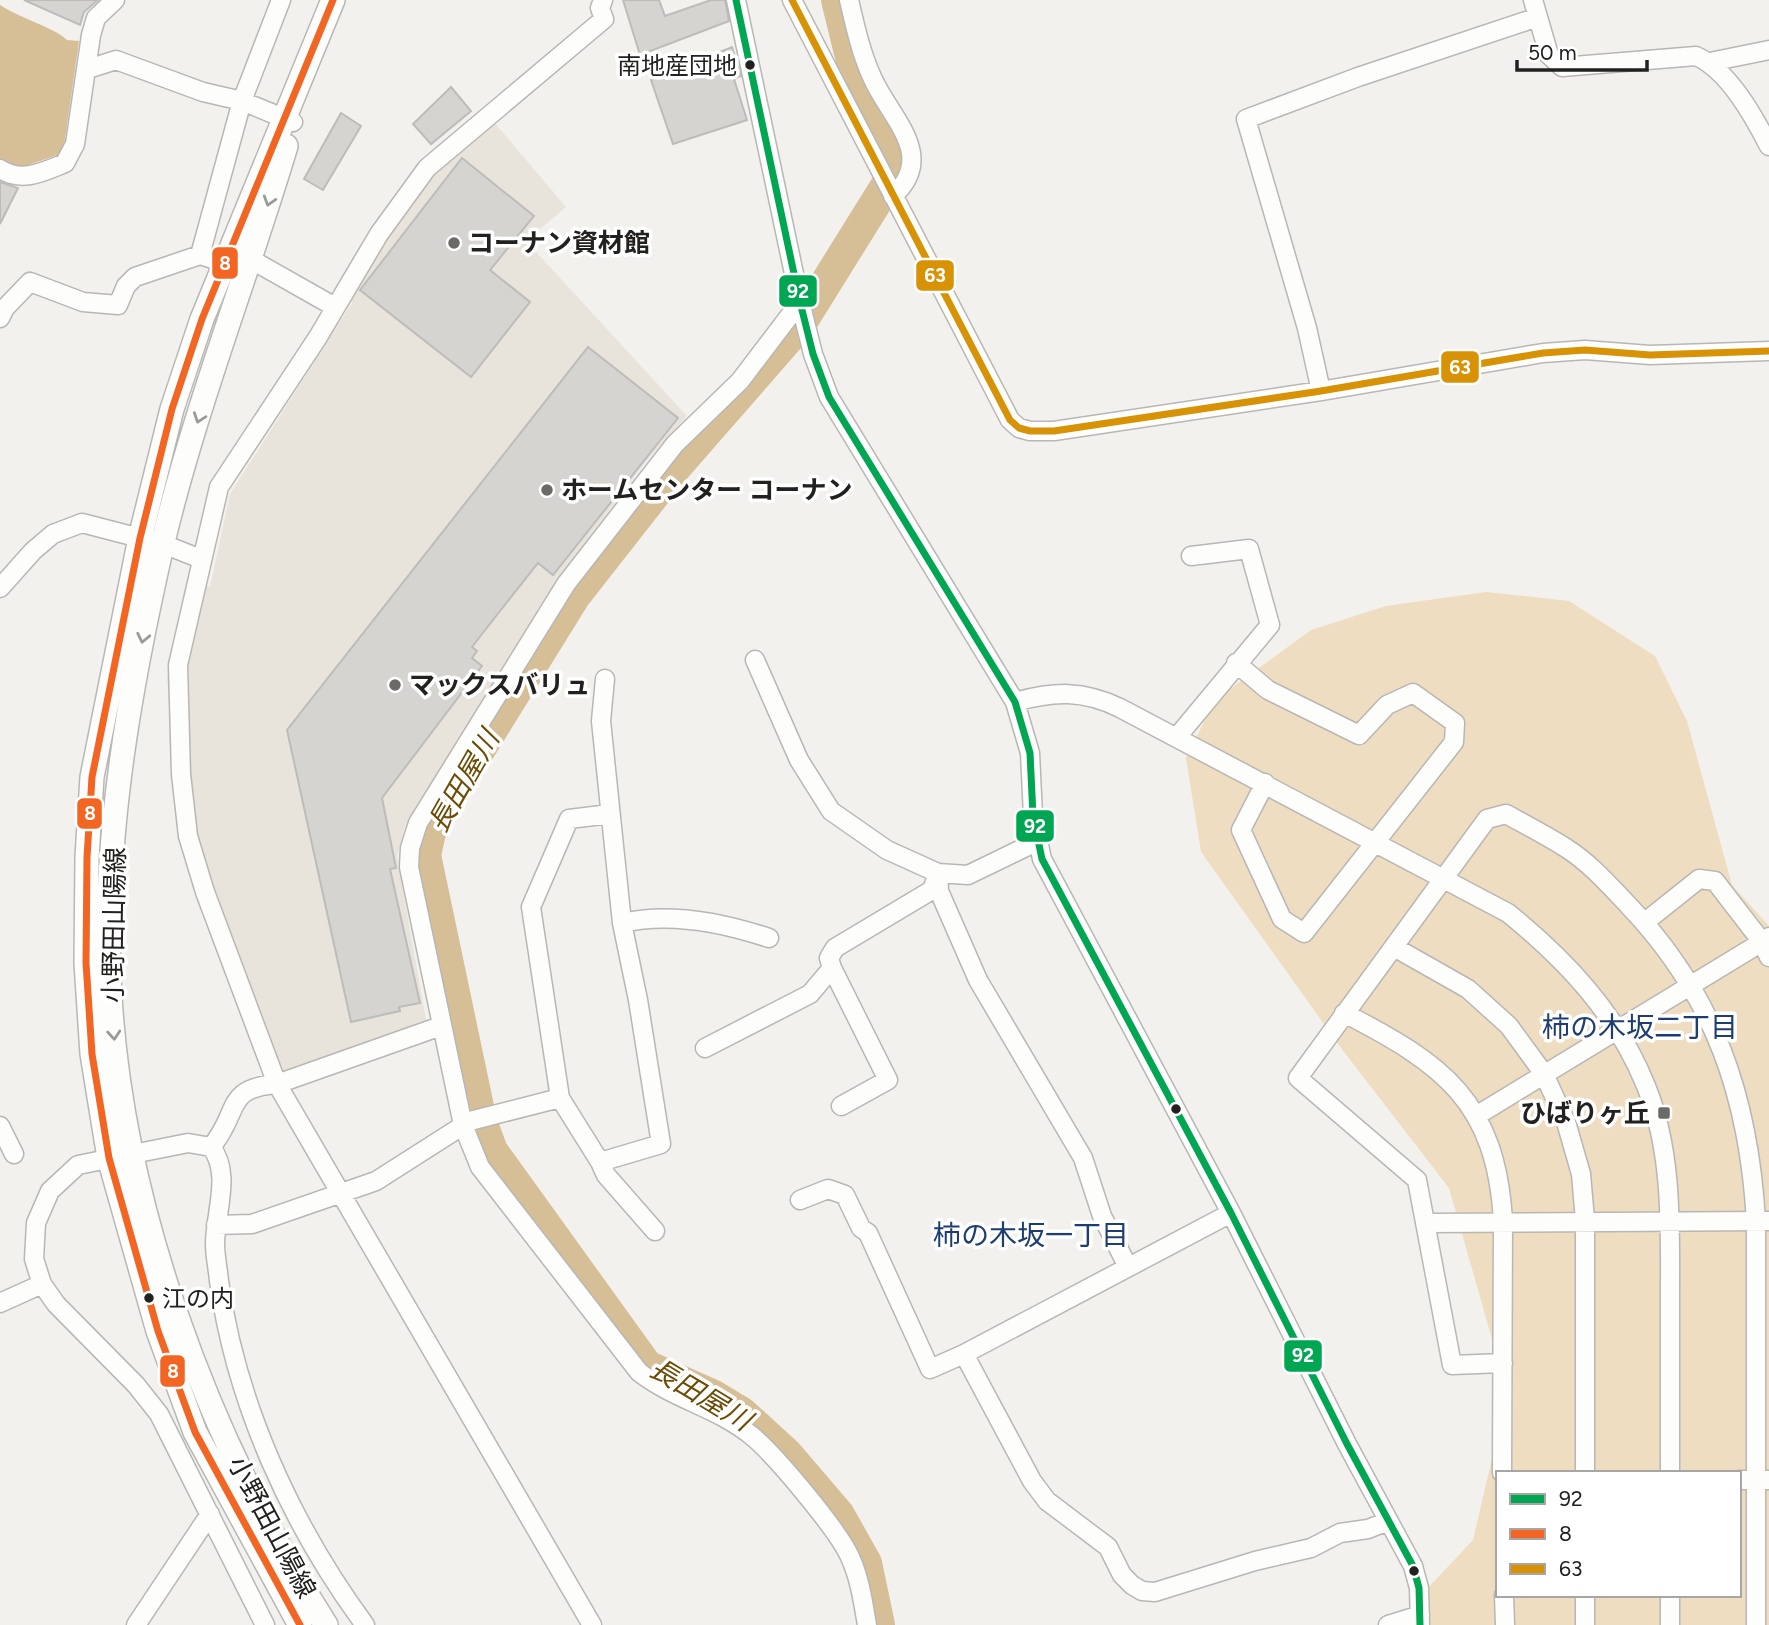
<svg xmlns="http://www.w3.org/2000/svg" width="1769" height="1625" font-family="Figtree,'Noto Sans JP',sans-serif">
<style>
.built{fill:#e8e3db}
.green{fill:#eeddc0;fill-rule:evenodd}
.water{fill:#d6bf97}
.lines{fill:none;stroke-linecap:round;stroke-linejoin:round}
.river{stroke:#d6bf97;stroke-width:32}
.building{fill:#d5d4d1;stroke:#bdbcba;stroke-width:2}
.minor-casing{stroke:#b8b7b4;stroke-width:21}
.major-casing{stroke:#b8b7b4;stroke-width:26}
.minor{stroke:#fdfdfc;stroke-width:18}
.major{stroke:#fdfdfc;stroke-width:23}
.bus-1-casing{stroke:#fff;stroke-width:12}
.bus-2-casing{stroke:#fff;stroke-width:12}
.bus-3-casing{stroke:#fff;stroke-width:12}
.bus-1{stroke:#00a651;stroke-width:7}
.bus-2{stroke:#f26522;stroke-width:7}
.bus-3{stroke:#d79205;stroke-width:7}
.oneway{stroke:#9a9a99}
.bus-dot{fill:#22211f;stroke:#fff;stroke-width:2.5}
.poi-dot{fill:#6b6a67;stroke:#fff;stroke-width:2.5}
.labels{text-anchor:middle;stroke-width:7;stroke-linejoin:round;paint-order:stroke}
.bus-label{font-size:24px;fill:#22211f;stroke:#fff;text-anchor:end}
.poi-label{font-size:26px;font-weight:bold;fill:#22211f;stroke:#fff;text-anchor:start}
.street-label{font-size:26px;fill:#22211f;stroke:#fff}
.water-label{font-size:28px;font-style:italic;fill:#6c4c05;stroke:#fff}
.neighbourhood-label{font-size:28px;fill:#1d3d73;stroke:#fff}
.line-badge{stroke:#fff;stroke-width:2.5}
.badge-label{font-size:19px;text-anchor:middle;font-weight:bold;fill:#fff}
</style>
<rect width="100%" height="100%" fill="#f3f1ee"/>
<path class="built" d="M494,122L566,207L526,241L687,416L647,460L559,578L405,826L397,856L426,1020L266,1080L183,854L167,678L188,581L210,587L230,494L352,303L349,295L429,177Z"/>
<path class="green" d="M1486,592L1569,601L1655,656L1687,721L1732,885L1769,926V1625H1393L1473,1540L1493,1454L1502,1374L1449,1188L1344,1052L1201,852L1186,758L1215,700L1311,630L1386,606ZM1498,1473H1739V1595H1498Z"/>
<path class="water" d="M0,5C18,17 57,29 67,40L79,41L63,153L20,168L0,163Z"/>
<g class="lines">
<path class="river" d="M837,0L852,61L898,150L893,175L799,326L675,468L574,597L431,828L425,855L481,1121L492,1151L647,1366L712,1395L742,1413L786,1453L839,1515L866,1563L879,1625"/>
</g>
<path class="building" d="M24,0H98L84,12L80,25Z
M623,0H659L665,16L711,0H725L729,21L640,55Z
M732,47L741,76L734,79L747,120L673,144L651,80Z
M451,87L471,111L431,144L413,124Z
M341,113L361,126L323,190L304,179Z
M462,158L534,216L490,270L530,302L471,377L360,290Z
M0,182L18,188L0,224Z
M588,347L678,418L553,575L538,563L489,625L472,647L477,651L472,658L482,666L382,798L396,868L390,869L420,1003L399,1007L400,1011L351,1022L287,730Z"/>
<g class="lines">
<defs>
<path id="minor" d="M736,0L800,302L813,354L829,397L1015,702L1030,753L1033,816L1042,859L1231,1213L1347,1444L1413,1566L1419,1588L1420,1625
M792,0L1010,420L1019,428L1030,431H1054L1321,391L1543,353L1585,350L1650,355L1769,351
M849,0C855,26 861,53 872,77C889,117 938,155 893,196
M1533,0L1549,55L1562,67L1696,56C1728,70 1753,115 1769,146
M1710,62L1769,50
M88,69L116,60L203,92L242,101L293,122
M0,169C22,183 43,172 65,163L75,144L91,35L96,18L115,0
M200,255L242,101L281,0
M252,260L335,307
M800,302L740,381L675,444L566,584L418,823L410,848L409,867L463,1125L480,1167L639,1372C673,1399 718,1408 752,1436C775,1455 838,1530 850,1557C860,1579 863,1602 867,1625
M0,318L5,308L30,282L83,302L118,305L126,286L135,277L200,255L225,263
M1321,391L1307,328L1246,119L1358,77L1538,17
M0,588L33,551L53,534L82,523L163,544L201,559
M755,660L799,760L831,811L887,850L938,873L939,891L978,980L1083,1158L1102,1216L1128,1267
M1236,663L1268,690L1359,735L1387,705L1413,693L1455,723L1454,742L1304,933L1282,919L1241,830L1265,783
M1015,702C1054,691 1083,690 1120,708L1508,913C1567,961 1617,1014 1646,1086C1673,1152 1670,1227 1670,1297C1670,1355 1670,1414 1670,1473
M1177,737L1270,625L1249,549L1191,556
M1645,922L1699,879L1715,881L1762,942L1769,937
M622,923C669,912 724,923 769,938
M1394,947L1468,989L1509,1026L1544,1074L1566,1122L1581,1174L1585,1220V1473
M1344,1013C1443,1064 1496,1101 1503,1221L1502,1473
M705,1048L810,994L832,968
M560,1098L531,907L569,819L610,814
M841,1106L888,1080L832,968L829,958L835,948L932,890L938,873L968,875L1036,842
M1476,1116L1762,942L1769,957
M0,1126L14,1154
M211,1147C241,1112 223,1088 277,1084L441,1026
M600,1162L606,1175L655,1231
M800,1200L828,1189L845,1195L861,1228L868,1233L930,1369L964,1354L1231,1213
M1425,1223L1769,1221
M216,1225L252,1224L376,1181L470,1121L560,1098L600,1162L661,1144L638,1000L622,923L601,721L605,679
M0,1303L42,1284
M964,1354L1032,1481L1047,1501L1108,1547L1122,1575L1132,1585L1142,1591L1155,1592L1255,1561L1311,1548L1340,1533L1368,1529L1388,1521
M1503,1363L1452,1365L1417,1180L1298,1078L1487,819L1506,814C1526,825 1547,836 1566,848C1590,863 1610,886 1629,906C1715,996 1749,1098 1756,1221V1625
M1739,1480H1769
M1504,1595L1505,1625
M1585,1595V1625
M1670,1595V1625
M136,1625L210,1514
M265,1625L159,1414L136,1385L56,1304L42,1284L34,1259L36,1223L50,1191L78,1165L188,1143L211,1147C232,1173 215,1213 215,1244C215,1256 218,1269 219,1281C236,1404 292,1526 365,1625
M592,1625L277,1084L205,892L188,836L181,774L178,665L219,487L318,337L379,234L427,168L604,19L600,8L603,0
M1388,1625L1420,1615"/>
<path id="major" d="M286,146C246,279 194,411 162,546C130,686 104,833 109,977C118,1200 207,1438 326,1625
M300,1625L195,1432L158,1331L109,1158L92,1054L86,963L87,857L92,777L140,538L172,409L202,319L333,0"/>
</defs>
<use href="#minor" class="minor-casing"/>
<use href="#major" class="major-casing"/>
<use href="#minor" class="minor"/>
<use href="#major" class="major"/>
<defs>
<path id="bus-1" d="M736,0L800,302L813,354L829,397L1015,702L1030,753L1033,816L1042,859L1231,1213L1347,1444L1413,1566L1419,1588L1420,1625"/>
<path id="bus-2" d="M300,1625L195,1432L158,1331L109,1158L92,1054L86,963L87,857L92,777L140,538L172,409L202,319L333,0"/>
<path id="bus-3" d="M792,0L1010,420L1019,428L1030,431H1054L1321,391L1543,353L1585,350L1650,355L1769,351"/>
</defs>
<use href="#bus-1" class="bus-1-casing"/>
<use href="#bus-2" class="bus-2-casing"/>
<use href="#bus-3" class="bus-3-casing"/>
<use href="#bus-1" class="bus-1"/>
<use href="#bus-2" class="bus-2"/>
<use href="#bus-3" class="bus-3"/>
</g>
<defs><path id="oneway-chevron" d="M-2-3.5L2.5 0L-2 3.5" fill="none" stroke-width="1.6" stroke-linecap="round" stroke-linejoin="round" transform="scale(1.75)"/></defs>
<g class="oneway">
<use href="#oneway-chevron" transform="translate(269 201) rotate(107)"/>
<use href="#oneway-chevron" transform="translate(199 418) rotate(109)"/>
<use href="#oneway-chevron" transform="translate(143 638) rotate(102)"/>
<use href="#oneway-chevron" transform="translate(114 1035) rotate(85)"/>
</g>
<g class="bus-dot">
<circle cx="750" cy="65" r="6"/>
<circle cx="1176" cy="1109" r="6"/>
<circle cx="149" cy="1298" r="6"/>
<circle cx="1414" cy="1571" r="6"/>
</g>
<g class="poi-dot">
<circle cx="454" cy="243" r="7"/>
<circle cx="547" cy="490" r="7"/>
<circle cx="395" cy="685" r="7"/>
<rect x="1657" y="1106" width="14" height="14" rx="3.5"/>
</g>
<g class="labels">
<g class="bus-label">
<text x="737" y="74">南地産団地</text>
<text x="162" y="1307" text-anchor="start">江の内</text>
</g>
<g class="poi-label">
<text x="468" y="252">コーナン資材館</text>
<text x="561" y="499">ホームセンター コーナン</text>
<text x="409" y="694">マックスバリュ</text>
<text x="1650" y="1122" text-anchor="end">ひばりヶ丘</text>
</g>
<g class="street-label">
<text transform="translate(114 925) rotate(-89)" y="9">小野田山陽線</text>
<text transform="translate(272 1527) rotate(62)" y="9">小野田山陽線</text>
</g>
<g class="water-label">
<text transform="translate(463 781) rotate(-60)" y="10">長田屋川</text>
<text transform="translate(701 1394) rotate(31)" y="10">長田屋川</text>
</g>
<g class="neighbourhood-label">
<text x="1640" y="1037">柿の木坂二丁目</text>
<text x="1031" y="1245">柿の木坂一丁目</text>
</g>
</g>
<g class="line-badge">
<rect x="211" y="246" width="28" height="34" rx="7" fill="#f26522"/>
<rect x="915" y="259" width="40" height="33" rx="7" fill="#d79205"/>
<rect x="778" y="274" width="40" height="34" rx="7" fill="#00a651"/>
<rect x="1440" y="350" width="40" height="34" rx="7" fill="#d79205"/>
<rect x="76" y="797" width="27" height="33" rx="7" fill="#f26522"/>
<rect x="1015" y="809" width="40" height="34" rx="7" fill="#00a651"/>
<rect x="1283" y="1339" width="40" height="34" rx="7" fill="#00a651"/>
<rect x="159" y="1354" width="27" height="34" rx="7" fill="#f26522"/>
</g>
<g class="badge-label">
<text x="225" y="270">8</text>
<text x="935" y="282">63</text>
<text x="798" y="298">92</text>
<text x="1460" y="374">63</text>
<text x="90" y="820">8</text>
<text x="1035" y="833">92</text>
<text x="1303" y="1362">92</text>
<text x="173" y="1378">8</text>
</g>
<rect x="1496" y="1471" width="245" height="126" fill="#ffffff" stroke="#a7a6a5" stroke-width="2"/>
<rect x="1510" y="1494" width="35" height="10" fill="#00a651" stroke="#a7a6a5" stroke-width="2"/>
<text x="1559" y="1506" font-size="21" fill="#22211f">92</text>
<rect x="1510" y="1529" width="35" height="10" fill="#f26522" stroke="#a7a6a5" stroke-width="2"/>
<text x="1559" y="1541" font-size="21" fill="#22211f">8</text>
<rect x="1510" y="1564" width="35" height="10" fill="#d79205" stroke="#a7a6a5" stroke-width="2"/>
<text x="1559" y="1576" font-size="21" fill="#22211f">63</text>
<path d="M1517 60v10h130v-10" fill="none" stroke="#22211f" stroke-width="3.5"/>
<text x="1528" y="60" font-size="21" fill="#22211f" stroke="#ffffff" stroke-width="5" paint-order="stroke">50 m</text>
</svg>
